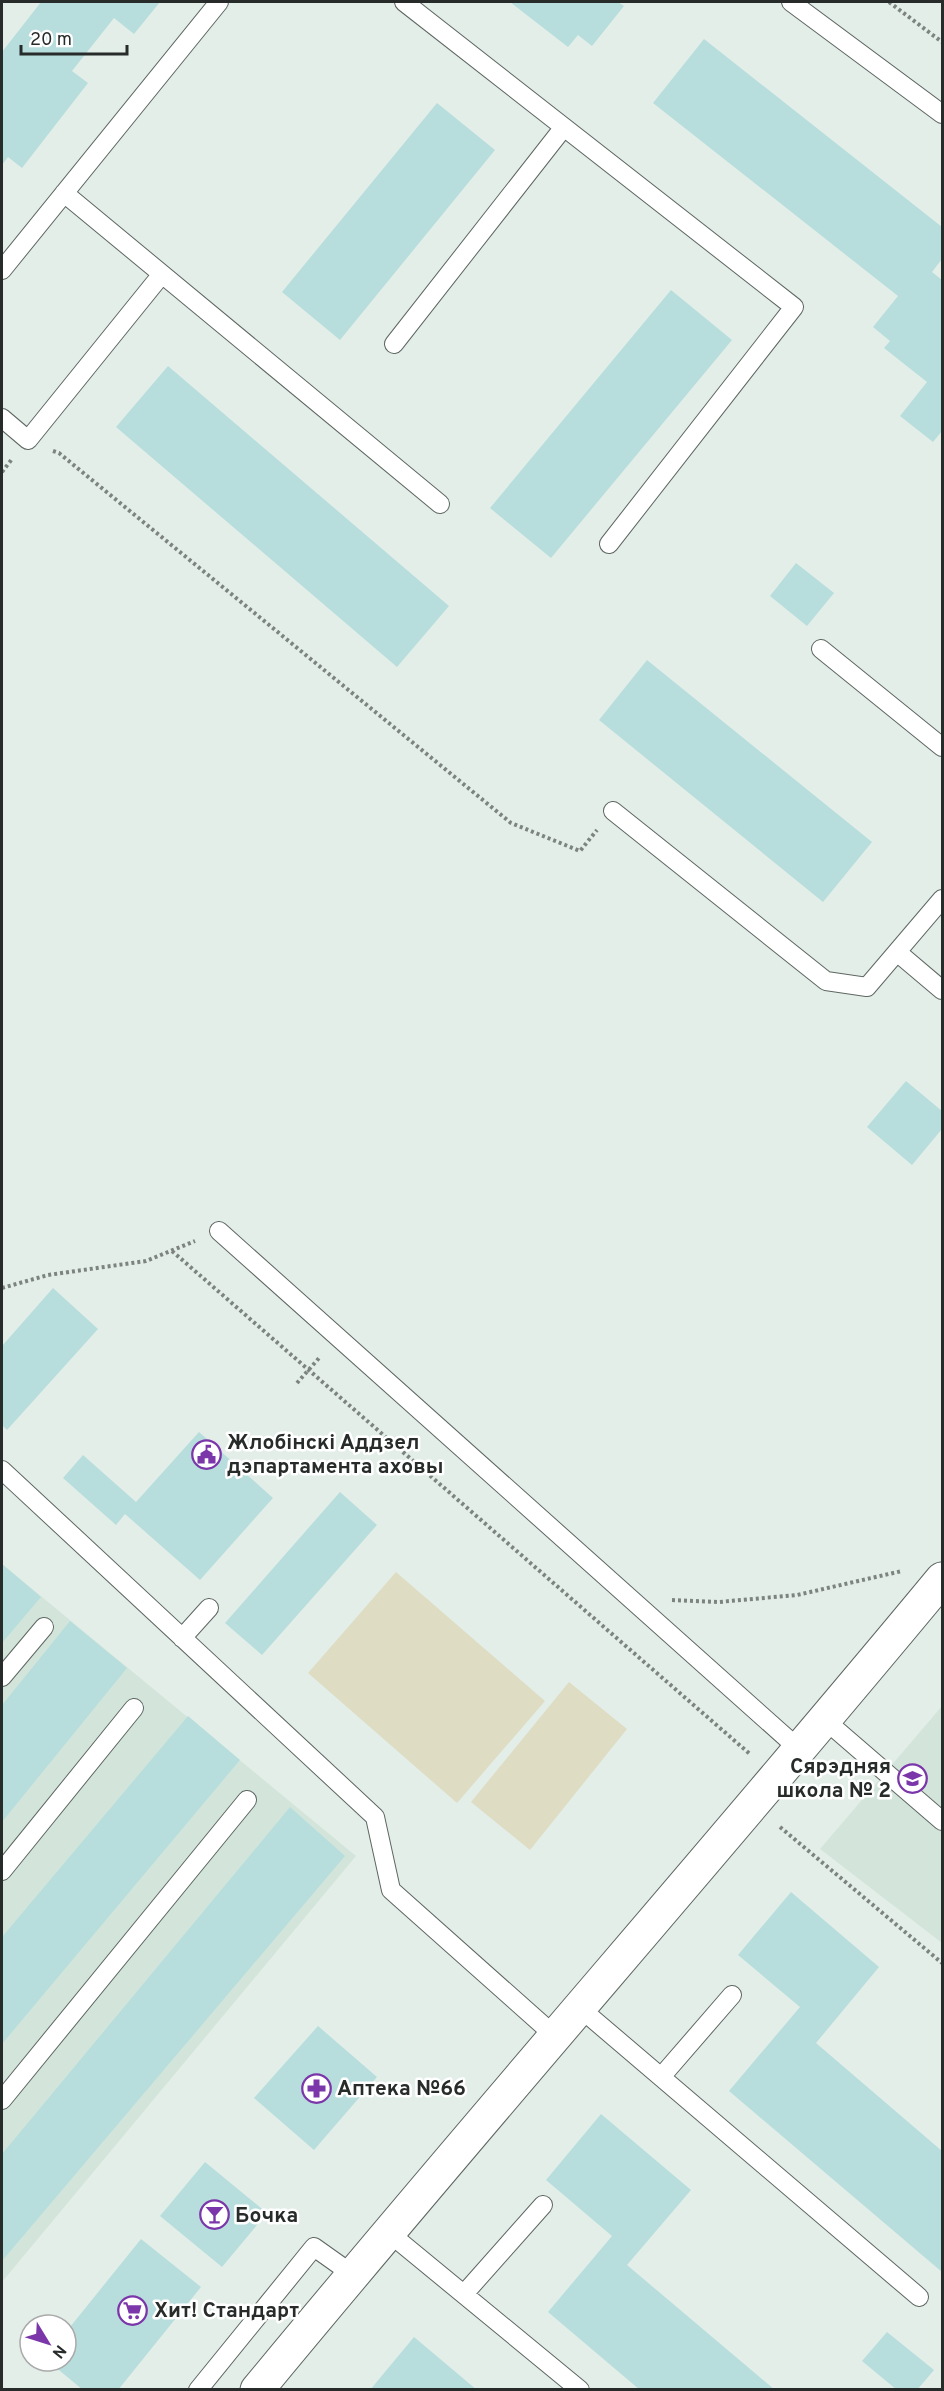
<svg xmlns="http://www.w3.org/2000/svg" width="944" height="2391" font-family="Overpass,sans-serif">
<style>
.built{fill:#d3e5db}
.green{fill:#deddc4}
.building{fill:#b7dedc}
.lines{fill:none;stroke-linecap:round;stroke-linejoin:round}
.lane-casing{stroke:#5e6762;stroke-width:20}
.street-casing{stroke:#5e6762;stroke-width:35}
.path{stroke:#7d8480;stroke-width:4;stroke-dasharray:3 3;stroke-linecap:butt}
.lane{stroke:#fff;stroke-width:18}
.street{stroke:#fff;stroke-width:33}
.labels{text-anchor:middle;stroke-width:5;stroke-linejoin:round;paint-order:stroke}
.poi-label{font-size:21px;font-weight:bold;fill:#272b29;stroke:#fff;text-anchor:start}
</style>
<rect width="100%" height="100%" fill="#e3eee8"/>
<path class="built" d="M2,1564L356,1856L2,2282Z
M942,1706V1943L820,1849Z"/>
<path class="green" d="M396,1572L545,1701L457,1803L308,1673Z
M569,1682L627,1729L530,1850L471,1802Z"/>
<path class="building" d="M41,2H160L134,34L114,18L72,71L88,83L22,168L8,157L2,165V52Z
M510,2H618L624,6L592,46L578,35L568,47Z
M704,39L942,227V259L932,272L942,280V431L933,442L900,416L927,382L884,348L890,341L873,327L898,296L653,103Z
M437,103L495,150L340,340L282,292Z
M671,290L732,340L551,558L490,508Z
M168,366L449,606L397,667L116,427Z
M796,563L834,593L807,626L770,596Z
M647,660L872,842L823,902L599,720Z
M906,1081L942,1111V1129L912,1165L867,1127Z
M53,1288L98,1329L7,1430L2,1425V1346Z
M199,1432L273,1498L200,1580L125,1514L116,1525L63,1478L83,1455L136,1502Z
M340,1492L377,1525L262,1655L225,1623Z
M2,1564L41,1597L2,1643Z
M70,1621L127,1668L2,1822V1705Z
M188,1716L240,1760L2,2044V1937Z
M290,1807L345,1856L2,2261V2154Z
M791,1892L879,1967L816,2043L942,2151V2272L729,2091L800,2007L738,1955Z
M318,2026L377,2077L314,2150L254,2098Z
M601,2114L691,2190L627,2265L775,2390H640L548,2312L612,2236L546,2180Z
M205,2162L267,2213L222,2267L160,2216Z
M141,2239L201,2287L118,2390H83L48,2361H66V2332Z
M887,2332L934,2370L917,2390H897L862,2361Z
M414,2337L477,2390H370Z"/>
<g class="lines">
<defs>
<path id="lane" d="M404,2L794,307L609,544
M791,2L942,114
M64,193L440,504
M2,270L219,2
M394,344L564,127
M2,418L28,440L162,274
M821,649L942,747
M613,811L826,981L867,987L942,899
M897,952L942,990
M219,1231L800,1750
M2,1470L375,1817L391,1890L555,2036
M182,1638L209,1608
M2,1677L44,1627
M825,1720L942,1821
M2,1871L134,1708
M580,2008L919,2297
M661,2077L732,1995
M2,2100L247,1800
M388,2232L580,2390
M464,2294L543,2205
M198,2390L314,2247L352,2274"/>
<path id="street" d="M257,2390C482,2117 717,1851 942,1579"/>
</defs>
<use href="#lane" class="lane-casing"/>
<use href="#street" class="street-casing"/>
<path class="path" d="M889,2L942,42
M53,451L59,453L511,823L580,851L597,830
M2,472L12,459
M172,1251L751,1755
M2,1288L48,1275L146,1261L195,1241
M297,1383L320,1357
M672,1600L719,1602L797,1595L902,1571
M780,1827L942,1963"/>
<use href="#lane" class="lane"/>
<use href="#street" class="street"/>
</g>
<defs>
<symbol id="civic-ring" viewBox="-11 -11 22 22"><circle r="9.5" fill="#fff" stroke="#7b36aa" stroke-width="1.5"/><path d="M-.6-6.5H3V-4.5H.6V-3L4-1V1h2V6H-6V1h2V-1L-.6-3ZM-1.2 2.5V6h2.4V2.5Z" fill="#7b36aa"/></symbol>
<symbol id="school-ring" viewBox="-11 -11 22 22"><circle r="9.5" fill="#fff" stroke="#7b36aa" stroke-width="1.5"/><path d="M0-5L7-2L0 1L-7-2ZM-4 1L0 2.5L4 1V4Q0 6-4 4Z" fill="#7b36aa"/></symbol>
<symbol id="pharmacy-ring" viewBox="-11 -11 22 22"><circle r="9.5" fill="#fff" stroke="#7b36aa" stroke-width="1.5"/><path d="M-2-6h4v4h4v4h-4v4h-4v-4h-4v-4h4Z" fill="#7b36aa"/></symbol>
<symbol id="bar-ring" viewBox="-11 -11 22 22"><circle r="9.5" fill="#fff" stroke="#7b36aa" stroke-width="1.5"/><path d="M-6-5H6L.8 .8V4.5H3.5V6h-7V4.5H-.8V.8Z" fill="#7b36aa"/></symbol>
<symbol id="supermarket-ring" viewBox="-11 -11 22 22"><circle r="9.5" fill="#fff" stroke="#7b36aa" stroke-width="1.5"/><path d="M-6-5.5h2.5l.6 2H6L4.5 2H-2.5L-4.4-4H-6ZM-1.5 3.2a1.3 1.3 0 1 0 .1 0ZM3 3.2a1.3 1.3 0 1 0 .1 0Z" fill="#7b36aa"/></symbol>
</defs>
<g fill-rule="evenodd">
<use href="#civic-ring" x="190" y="1438" width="33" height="33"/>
<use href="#school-ring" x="896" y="1762" width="33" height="33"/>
<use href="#pharmacy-ring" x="300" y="2072" width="33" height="33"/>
<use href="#bar-ring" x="198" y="2198" width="33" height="33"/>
<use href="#supermarket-ring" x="116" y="2294" width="33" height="33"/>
</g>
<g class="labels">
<g class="poi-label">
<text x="227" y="1449">Жлобінскі Аддзел<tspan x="227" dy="24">дэпартамента аховы</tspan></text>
<text x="891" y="1773" text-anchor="end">Сярэдняя<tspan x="891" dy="24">школа № 2</tspan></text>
<text x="337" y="2095">Аптека №66</text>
<text x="235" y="2222">Бочка</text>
<text x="154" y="2317">Хит! Стандарт</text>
</g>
</g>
<rect width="944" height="2391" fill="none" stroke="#272b29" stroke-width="6"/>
<g transform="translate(48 2343) rotate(128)"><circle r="28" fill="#ffffff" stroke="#a9aaa9" stroke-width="1.5"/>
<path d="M0-4.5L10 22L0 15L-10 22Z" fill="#7b36aa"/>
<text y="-9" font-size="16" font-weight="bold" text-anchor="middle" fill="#272b29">N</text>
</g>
<path d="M21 45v9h106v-9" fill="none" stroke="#272b29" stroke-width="3"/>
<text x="30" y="45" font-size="18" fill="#272b29" stroke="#ffffff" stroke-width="4.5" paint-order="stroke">20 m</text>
</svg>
